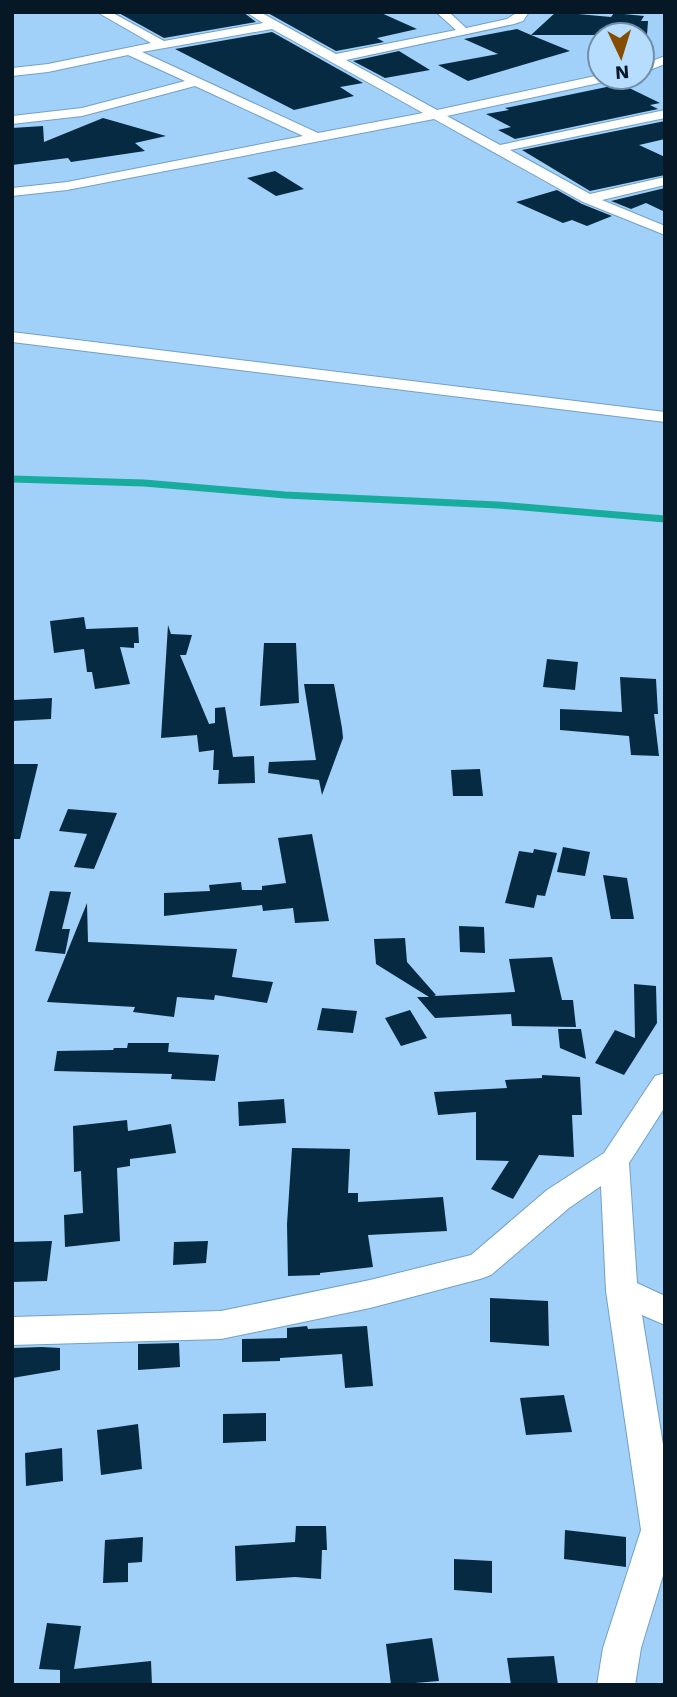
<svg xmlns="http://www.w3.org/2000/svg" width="677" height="1697" font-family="'Work Sans',sans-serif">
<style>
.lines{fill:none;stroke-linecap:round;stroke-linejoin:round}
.stream{stroke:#17ac9d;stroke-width:7}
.building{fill:#062a42}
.street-casing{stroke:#71a0c6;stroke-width:2}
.street{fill:#fff;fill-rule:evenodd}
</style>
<rect width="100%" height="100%" fill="#a1d1f9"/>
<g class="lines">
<path class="stream" d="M12,479L144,483L285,495L498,505L665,519"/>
</g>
<path class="building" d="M117,12H243L256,22L164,38Z
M266,12H379L417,29L377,38L384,42L336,51Z
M556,12L611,17L614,13L644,16L641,21H648L647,35H531L570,51L468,81L438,65L498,54L464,39L517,29L531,35Z
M272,32L363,83L340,87L354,96L294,110L175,49Z
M399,51L430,70L385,78L353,61Z
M621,84L660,103L650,105L658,109L515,139L498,130L511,127L486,114L509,110L505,108Z
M103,118L166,136L135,143L145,151L71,162L68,158L12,165V128L43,126L44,142Z
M665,121V139L639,145L665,157V175L590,191L522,150Z
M275,171L304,189L276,196L247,178Z
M665,188V212L646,203L631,209L611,201Z
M557,190L582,204L612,216L587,226L572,220L563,223L516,202Z
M84,617L86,629L138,627L139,643H134V648L120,647L130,684L95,689L92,672H87L84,649L54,653L50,621Z
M168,625L171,634L192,635L186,655H180L209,724L215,723V708L225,707L233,757L254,756L255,783L218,784L219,770H213L214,750L199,752L197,735L161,738Z
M264,643H296L299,703L260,706Z
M547,659L578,662L575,690L543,687Z
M620,677L656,679L658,714H654L659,756L631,755L629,736L560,730V709L622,712Z
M304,684H334L342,728L343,738L322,795L319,780L268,773L269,762L316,760Z
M52,698L51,719L13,721L14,700Z
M12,764H38L20,839H12Z
M480,769L483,796H453L451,770Z
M68,809L117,813L94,869L74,867L87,834L59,831Z
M312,834L329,921L295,923L293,908L263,911L262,905L164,916V893L210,891L209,885L241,882L242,890H262V886L286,883L278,838Z
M563,847L590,852L585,876L557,872Z
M534,849L557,853L545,896L537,895L534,908L505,903L519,851L533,853Z
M603,875L627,878L634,919H611Z
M50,891L71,892L62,929H70L65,954L35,951Z
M87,903L88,942L237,949L232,977L273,982L267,1003L215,995L214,1000L177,997L174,1017L133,1012L135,1007L47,1002Z
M459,926L484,927L485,953L460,952Z
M405,938L407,962L436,995L434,996L515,992L509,959L552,957L562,1000H573L576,1027L512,1026L511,1014L435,1018L417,997H429L376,964L374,939Z
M634,984L656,986L657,1023L624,1075L595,1063L615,1030L635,1038Z
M322,1008L357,1011L353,1033L317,1030Z
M410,1010L427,1038L401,1046L385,1018Z
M558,1029H581L586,1059L560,1048Z
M128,1043H169L168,1052L219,1055L215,1081L171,1079L172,1074L54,1071L57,1051L113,1050L114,1048H127Z
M542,1075L580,1077L582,1115H572L574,1157L539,1155L513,1199L491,1189L509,1161L476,1160V1112L438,1115L434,1092L507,1088L505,1080L542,1078Z
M284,1099L286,1123L239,1126L238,1102Z
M127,1120L128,1131L171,1124L176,1153L130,1159V1166L117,1168L120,1241L65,1247L64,1215L83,1213L81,1171L74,1172L73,1126Z
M292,1148L350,1149L348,1193H358V1202L443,1197L447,1231L368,1235L373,1267L320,1273V1275L288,1276L287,1224Z
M52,1241L47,1281L12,1282V1242Z
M208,1241L206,1263L173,1265L174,1242Z
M490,1298L548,1301L549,1346L490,1342Z
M307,1326L308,1329L367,1326L373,1386L345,1388L342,1354L280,1358V1361L242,1362V1339L287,1338V1328Z
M179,1343L180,1367L138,1370V1344Z
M42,1347L60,1348V1370L12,1378V1348Z
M564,1395L572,1432L526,1435L520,1398Z
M266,1413V1441L223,1443V1414Z
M138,1424L142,1469L101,1475L97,1430Z
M62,1448L63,1481L26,1486L25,1453Z
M296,1526H326L327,1550H322L321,1579L295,1577L236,1581L235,1546L295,1542Z
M565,1530L626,1537V1567L564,1559Z
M143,1537L142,1562L128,1563V1582L103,1583L105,1540Z
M454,1559L492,1561V1593L454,1590Z
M47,1623L81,1626L74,1669L151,1661L152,1685H60V1670L39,1669Z
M432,1638L439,1681L391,1685L386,1644Z
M554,1656L558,1685H511L507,1658Z"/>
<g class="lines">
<defs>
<path id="street" d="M97,12H111L164,41L263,23L246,12H260L336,54L456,30L436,12H449L466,28L507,19L518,12H529L523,21L514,24L346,60L437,110L600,75L614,77L608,81L447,116L500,145L665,110V118L510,150L590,194L665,177V185L602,200L665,226V235L583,202L434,119L67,190L12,196V188L67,182L303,136L195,86L82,116L12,124V116L82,108L185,81L128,55L48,72L12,76V68L48,64L151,43ZM272,29L423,113L318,133L142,52Z
M665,56V64L642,73V65Z
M12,332L665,412V422L12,342Z
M665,1073V1107L629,1163L637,1283L665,1296V1325L642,1315L665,1457V1569L641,1648L635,1685H597L603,1648L641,1530L606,1291L601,1186L569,1208L491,1275L480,1279L370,1308L221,1339L12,1345V1317L221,1311L370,1280L471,1255L547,1190L604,1153L655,1076Z"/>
</defs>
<use href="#street" class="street-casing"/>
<use href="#street" class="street"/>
</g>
<rect width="677" height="1697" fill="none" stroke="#061826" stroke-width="28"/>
<g transform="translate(621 56) rotate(176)"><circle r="33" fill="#b7ddfe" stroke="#708ea8" stroke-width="2"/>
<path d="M0-5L12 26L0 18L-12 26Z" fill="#864d01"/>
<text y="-10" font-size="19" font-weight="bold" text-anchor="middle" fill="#061826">N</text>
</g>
</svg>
